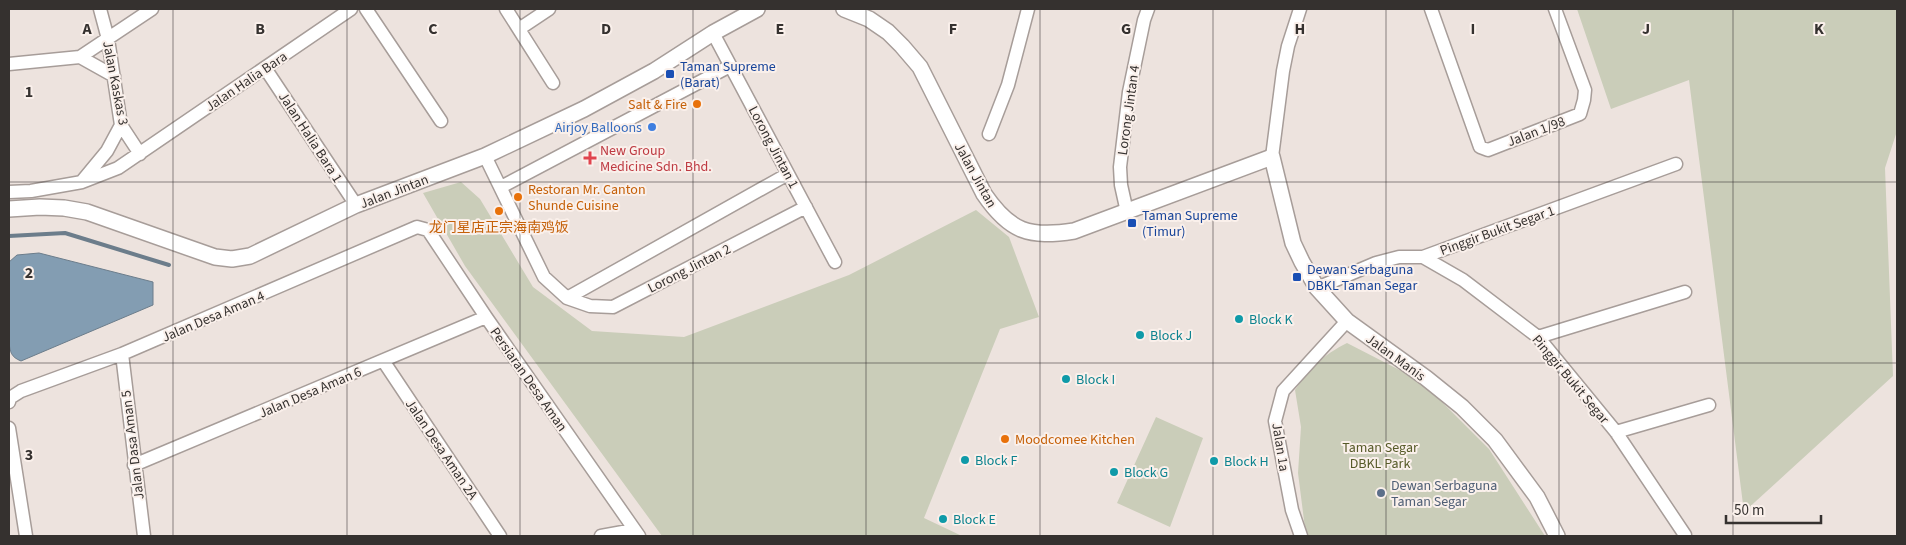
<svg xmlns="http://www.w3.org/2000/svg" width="1906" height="545" font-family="'Source Sans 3','Noto Sans SC',sans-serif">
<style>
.green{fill:#cacdb9}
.water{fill:#839db2;stroke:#6c7d8b}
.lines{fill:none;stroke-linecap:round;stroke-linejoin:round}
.stream{stroke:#6c7d8b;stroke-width:4}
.minor-casing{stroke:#a79d99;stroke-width:15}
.tertiary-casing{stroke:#a79d99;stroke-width:18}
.minor{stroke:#fff;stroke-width:12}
.tertiary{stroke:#fff;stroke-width:15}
.grid{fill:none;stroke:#35312f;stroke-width:1;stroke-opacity:0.55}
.transit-dot{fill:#1a4fb4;stroke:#faf0eb;stroke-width:2}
.food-dot{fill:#e8710a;stroke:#faf0eb;stroke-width:2}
.shop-dot{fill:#3f7fe0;stroke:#faf0eb;stroke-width:2}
.health-dot{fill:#e0444e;stroke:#faf0eb;stroke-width:2}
.culture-dot{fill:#0f9aa8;stroke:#faf0eb;stroke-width:2}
.service-dot{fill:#5c6f8a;stroke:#faf0eb;stroke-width:2}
.labels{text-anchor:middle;stroke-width:4;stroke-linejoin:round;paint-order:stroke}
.transit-label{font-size:14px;fill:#164399;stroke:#faf0eb;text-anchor:start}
.street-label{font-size:14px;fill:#35312f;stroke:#faf0eb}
.food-label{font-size:14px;fill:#c56008;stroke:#faf0eb;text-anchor:start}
.shop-label{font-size:14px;fill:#366cbe;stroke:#faf0eb;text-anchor:end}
.health-label{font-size:14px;fill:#be3a42;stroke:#faf0eb;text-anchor:start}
.culture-label{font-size:14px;fill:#0d838f;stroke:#faf0eb;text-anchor:start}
.park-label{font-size:14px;fill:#565a28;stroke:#faf0eb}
.service-label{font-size:14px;fill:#4e5e75;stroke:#faf0eb;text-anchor:start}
.grid-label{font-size:16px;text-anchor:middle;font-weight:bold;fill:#35312f;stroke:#faf0eb;stroke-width:4;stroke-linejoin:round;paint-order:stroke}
</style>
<rect width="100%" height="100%" fill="#ede3de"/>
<path class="green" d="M1577,9H1897V131L1885,168L1893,376L1744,512L1689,80L1611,109Z
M461,182L480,199L533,287L592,331L684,337L849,275L976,210L1009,237L1039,317L1000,329L924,518L962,536H662L465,266L423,193Z
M1347,343L1421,381L1489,449L1545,536H1306L1298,473L1301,427L1295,390C1310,368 1323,355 1347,343Z
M1156,417L1203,438L1170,527L1117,503Z"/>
<path class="water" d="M39,253L153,282V305L21,361C11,357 10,352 9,342V262L17,255Z"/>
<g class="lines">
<path class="stream" d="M9,236L65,233L169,265"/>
<defs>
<path id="minor" d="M100,9L108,39L121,125L140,154
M366,9L441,121
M506,9L553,83
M1431,9L1480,147L1488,150L1580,114L1584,100L1585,90L1555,9
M519,29L549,9
M713,33L835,262
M80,57L114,76
M9,64L80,57L152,9
M265,68L356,205
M989,134L1008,85L1028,9
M485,156L544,277L567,298L590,306L613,307L806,207
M1272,157L1283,71L1288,46L1300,9
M83,180L107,151L121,125
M501,187L730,66
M9,192L31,191L82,182L118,168L351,9
M1127,212L1121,185L1120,167L1129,92L1144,20L1148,9
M1423,257L1463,280L1538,337L1616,432L1685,535
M1317,288L1376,263L1399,257H1423L1676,164
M567,298L788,174
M1538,337L1685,292
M122,354L144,536
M384,362L500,536
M9,402L10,398L21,391L122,354L417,227L428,230L486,317L639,536
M9,428L26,536
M1616,432L1709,405
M134,465L486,317
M601,536L634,530
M1301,536L1292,510L1275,421L1283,391L1347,321"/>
<path id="tertiary" d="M844,9L869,19L888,32L902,46L920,67L984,194C1010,232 1029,238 1074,231L1272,157L1293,243L1302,262L1317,288L1347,321L1426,378L1462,407L1495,440L1537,497L1557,536
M9,209L40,207L64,208L87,212L215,257L232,259L250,256L356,205L485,156L584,109L654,71L713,33L757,9"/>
</defs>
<use href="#minor" class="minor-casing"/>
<use href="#tertiary" class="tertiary-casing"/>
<use href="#minor" class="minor"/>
<use href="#tertiary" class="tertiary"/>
</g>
<path class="grid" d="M173,9V536M347,9V536M520,9V536M693,9V536M866,9V536M1040,9V536M1213,9V536M1386,9V536M1559,9V536M1733,9V536M9,182H1897M9,363H1897"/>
<g class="transit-dot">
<rect x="665" y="69" width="10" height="10" rx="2.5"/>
<rect x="1127" y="218" width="10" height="10" rx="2.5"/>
<rect x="1292" y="272" width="10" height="10" rx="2.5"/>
</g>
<g class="food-dot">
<circle cx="697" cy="104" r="5"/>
<circle cx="518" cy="197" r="5"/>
<circle cx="499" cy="211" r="5"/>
<circle cx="1005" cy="439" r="5"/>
</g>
<circle class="shop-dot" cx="652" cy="127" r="5"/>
<path class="health-dot" d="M587.5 150.5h5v5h5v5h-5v5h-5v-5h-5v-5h5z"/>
<g class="culture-dot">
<circle cx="1239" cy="319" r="5"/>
<circle cx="1140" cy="335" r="5"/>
<circle cx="1066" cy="379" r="5"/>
<circle cx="965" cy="460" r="5"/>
<circle cx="1214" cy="461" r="5"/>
<circle cx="1114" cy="472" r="5"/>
<circle cx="943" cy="519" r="5"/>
</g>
<circle class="service-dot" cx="1381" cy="493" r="5"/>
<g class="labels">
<g class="transit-label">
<text x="680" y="71">Taman Supreme<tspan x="680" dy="16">(Barat)</tspan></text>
<text x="1142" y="220">Taman Supreme<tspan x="1142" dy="16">(Timur)</tspan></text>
<text x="1307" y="274">Dewan Serbaguna<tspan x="1307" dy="16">DBKL Taman Segar</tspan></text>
</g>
<g class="street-label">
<text transform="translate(246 81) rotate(-34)" y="5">Jalan Halia Bara</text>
<text transform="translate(116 83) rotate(79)" y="5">Jalan Kaskas 3</text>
<text transform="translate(1128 110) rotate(-82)" y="5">Lorong Jintan 4</text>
<text transform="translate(1536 131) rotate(-21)" y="5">Jalan 1/98</text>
<text transform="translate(311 137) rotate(57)" y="5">Jalan Halia Bara 1</text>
<text transform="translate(774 147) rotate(62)" y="5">Lorong Jintan 1</text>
<text transform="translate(976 175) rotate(61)" y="5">Jalan Jintan</text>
<text transform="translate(394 191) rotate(-21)" y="5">Jalan Jintan</text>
<text transform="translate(1497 230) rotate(-20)" y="5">Pinggir Bukit Segar 1</text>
<text transform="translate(689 268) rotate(-27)" y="5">Lorong Jintan 2</text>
<text transform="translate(213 316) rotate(-23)" y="5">Jalan Desa Aman 4</text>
<text transform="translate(1396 357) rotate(36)" y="5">Jalan Manis</text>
<text transform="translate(529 379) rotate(55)" y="5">Persiaran Desa Aman</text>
<text transform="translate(1571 379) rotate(50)" y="5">Pinggir Bukit Segar</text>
<text transform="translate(310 392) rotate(-23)" y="5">Jalan Desa Aman 6</text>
<text transform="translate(132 445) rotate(-97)" y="5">Jalan Dasa Aman 5</text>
<text transform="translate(1281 447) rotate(81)" y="5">Jalan 1a</text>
<text transform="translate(442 449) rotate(56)" y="5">Jalan Desa Aman 2A</text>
</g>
<g class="food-label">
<text x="687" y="109" text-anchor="end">Salt &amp; Fire</text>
<text x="528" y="194">Restoran Mr. Canton<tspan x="528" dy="16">Shunde Cuisine</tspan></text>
<text x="499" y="232" text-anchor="middle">龙门星店正宗海南鸡饭</text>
<text x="1015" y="444">Moodcomee Kitchen</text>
</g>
<g class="shop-label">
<text x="642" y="132">Airjoy Balloons</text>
</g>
<g class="health-label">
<text x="600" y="155">New Group<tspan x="600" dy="16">Medicine Sdn. Bhd.</tspan></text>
</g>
<g class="culture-label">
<text x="1249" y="324">Block K</text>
<text x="1150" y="340">Block J</text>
<text x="1076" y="384">Block I</text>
<text x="975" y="465">Block F</text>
<text x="1224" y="466">Block H</text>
<text x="1124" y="477">Block G</text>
<text x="953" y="524">Block E</text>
</g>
<g class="park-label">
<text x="1380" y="452">Taman Segar<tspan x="1380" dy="16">DBKL Park</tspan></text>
</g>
<g class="service-label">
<text x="1391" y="490">Dewan Serbaguna<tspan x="1391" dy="16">Taman Segar</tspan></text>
</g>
</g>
<g class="grid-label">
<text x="87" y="34">A</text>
<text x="260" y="34">B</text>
<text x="433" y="34">C</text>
<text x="606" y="34">D</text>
<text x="780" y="34">E</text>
<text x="953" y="34">F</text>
<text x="1126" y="34">G</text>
<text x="1300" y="34">H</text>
<text x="1473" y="34">I</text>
<text x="1646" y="34">J</text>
<text x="1819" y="34">K</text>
<text x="29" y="97">1</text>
<text x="29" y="278">2</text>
<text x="29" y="460">3</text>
</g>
<rect width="1906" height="545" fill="none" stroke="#35312f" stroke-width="20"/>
<path d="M1726 515v8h95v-8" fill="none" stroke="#35312f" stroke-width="2.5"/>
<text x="1734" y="515" font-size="15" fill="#35312f" stroke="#faf0eb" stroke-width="4" paint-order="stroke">50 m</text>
</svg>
